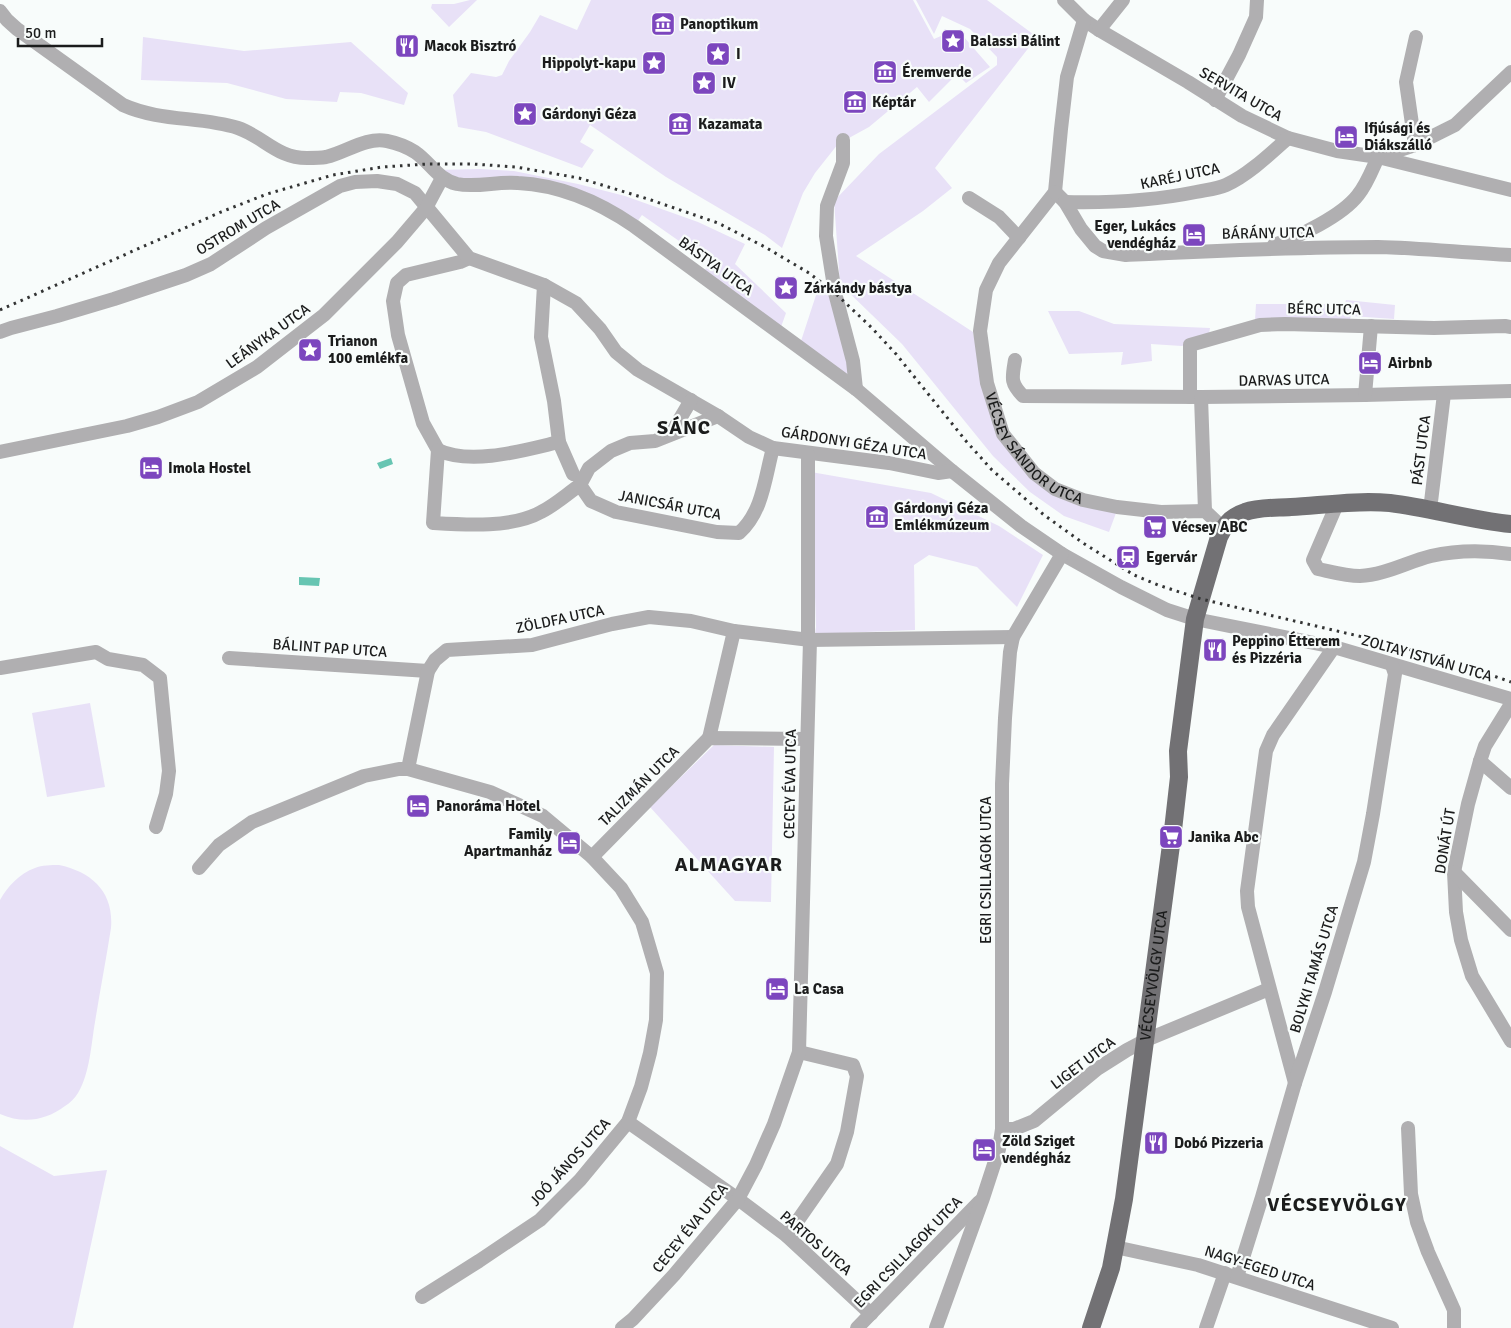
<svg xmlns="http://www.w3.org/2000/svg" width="1511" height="1328" font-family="Signika,sans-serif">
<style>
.green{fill:#e8e1f7}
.water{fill:#67c5b2}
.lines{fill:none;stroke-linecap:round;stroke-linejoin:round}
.minor{stroke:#b0afb1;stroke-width:14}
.major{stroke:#727174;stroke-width:18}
.rail{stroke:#333434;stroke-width:3;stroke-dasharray:2.5 5;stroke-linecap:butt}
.labels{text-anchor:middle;stroke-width:4.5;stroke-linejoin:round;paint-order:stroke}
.poi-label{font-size:15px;font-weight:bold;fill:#1b1c1c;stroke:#f8fcfb;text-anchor:start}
.street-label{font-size:15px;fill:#1b1c1c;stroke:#f8fcfb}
.district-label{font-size:20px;font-weight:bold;letter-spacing:1px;fill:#1b1c1c;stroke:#f8fcfb}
</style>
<rect width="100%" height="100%" fill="#f8fcfb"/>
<path class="green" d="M470,0H477L449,27L431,8L432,4H454Z
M591,0H913L934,39L957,29L990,67L966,83L957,74L929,102L917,87L869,127L838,144L815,173L803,193L782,248L765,235L666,177L590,125L580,142L594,150L582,168L486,132L458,127L453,95L471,73L496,77L502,75L509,61L530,32L540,15L577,30Z
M916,0H987L1037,37L935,168L952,188L923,211L856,256L973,332L983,385L1032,475L1116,513L1109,532L1064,516L1030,492L993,456L902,344L840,284L834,201L879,154L997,65V57L970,29L942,16L934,34Z
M143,37L244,51L351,42L408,93L404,105L361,93L340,92L337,102L286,99L227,83L141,80Z
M480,169L514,171L578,184L625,196L698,222L745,244L735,264L786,313L781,327L801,341L818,289L837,301L856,389L702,276L709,262L642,215L634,226L565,191L473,185L434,170Z
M1346,300L1395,305L1394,319L1351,316L1349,322L1255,320L1256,304H1326V314L1342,315Z
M1048,311H1079L1114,324L1210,328L1209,334L1182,346L1151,344L1152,361L1121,365L1123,352L1069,354Z
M811,472L931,493L999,526L1043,555L1017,607L977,567L929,555L914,565L915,630L815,634L816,627Z
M90,703L105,787L47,797L32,713Z
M714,745L774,747L771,902L735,901L650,807Z
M59,865C92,872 114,892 111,928C106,960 100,991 95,1022C91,1045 90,1073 78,1093C75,1098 70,1103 65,1106C45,1121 23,1124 0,1114V900C8,886 20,873 35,868C42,865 51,865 59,865Z
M0,1146L54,1176L107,1170L73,1328H0Z"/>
<path class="water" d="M391,458L393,464L380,469L377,463Z
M299,577L320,578L319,586L299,585Z"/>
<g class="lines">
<g class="minor">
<path d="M1064,0L1084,20L1099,30L1188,82L1242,116L1288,138L1337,151L1378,157L1511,190"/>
<path d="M0,11L7,20L17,29L123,105C161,122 201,116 238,128C264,137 277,158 307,158C312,158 320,158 326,157C347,152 365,137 387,141C397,143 407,147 415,152C431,163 437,179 457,184C477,188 498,181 518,183C560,185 599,202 634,226L856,389L952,471L1021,526L1062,554L1121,587L1167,610L1195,619L1334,647L1511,699"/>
<path id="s1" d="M1084,20L1067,77L1061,129L1055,192L999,263L986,290L980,331L987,383L1003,434L1034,473L1055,489L1083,500L1117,507L1161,512L1205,511L1223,528"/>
<path d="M1099,30L1123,0"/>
<path d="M1215,100L1239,55L1256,17L1257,0"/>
<path d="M843,140V163L827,206L826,236L835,293L853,361L856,389"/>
<path d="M1415,145L1406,82L1416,37"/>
<path d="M1378,157L1415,145L1455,125L1511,72"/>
<path d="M1055,192L1065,202L1081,229L1095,246L1103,251L1126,255C1210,251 1293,247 1378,247C1422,248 1466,253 1511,255"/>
<path d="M969,198L999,217L1019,238"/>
<path d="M1065,202C1110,203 1152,201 1196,192C1205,190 1217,189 1226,185C1248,175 1270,154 1288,138"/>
<path d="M1274,245C1298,237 1342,216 1358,195C1367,184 1372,170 1378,157"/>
<path d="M469,258L460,262L406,275L397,283L393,301L398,335L423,423L438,450L433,523C466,525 513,528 541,512C555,505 567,494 580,485L591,501L616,512L717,532L739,533C763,512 765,477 773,448"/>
<path d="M544,285L541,337L554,401L559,442L573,474"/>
<path d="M0,332L11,328L57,316L114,299L186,275L211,264L266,228L340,186L355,182L377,181L397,184L415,193L469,258L544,285L576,303L600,329L616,352L638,370L718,416L749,437L773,448L889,463L938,473L952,471"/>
<path d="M1015,360C1012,378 1010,383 1023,396L1201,397L1365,395L1511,391"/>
<path d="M1365,395L1371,326"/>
<path d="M1190,397V345L1260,325L1285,324L1434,328L1505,326L1511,327"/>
<path d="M1201,397L1205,511"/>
<path d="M671,434L691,400"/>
<path d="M438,450C471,466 525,450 559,442"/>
<path d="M0,452L127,426L158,417L198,402L257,367L324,315L397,242L426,208L442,178"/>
<path d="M580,485L589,468L611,451L630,443L655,441L718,416"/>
<path d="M1337,504L1313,560L1318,569C1332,572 1346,576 1360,576C1385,575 1407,562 1431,556C1457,550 1485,550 1511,554"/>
<path d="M1430,510L1444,394"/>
<path d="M229,658L428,671"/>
<path d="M0,668L96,652L108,659L143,665L160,678L169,771L166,794L156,827"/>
<path d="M1511,704L1485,746L1480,761L1468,804L1454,872L1456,912L1461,940L1472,976L1511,1041"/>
<path d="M709,738L734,631"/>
<path d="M1480,761L1511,788"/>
<path d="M408,769L490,792L543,816L592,857L621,888L642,922L657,973L656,1020L650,1053L641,1087L628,1122L580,1180L540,1220L479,1261L422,1297"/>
<path d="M592,857L709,738L807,739"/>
<path d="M199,868L219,845L252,822L364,776L399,769H408L428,671L435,660L447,650L532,645L612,624L649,617L691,621L734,631L810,640L1013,637"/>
<path d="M1454,872L1511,930"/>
<path d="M1295,1083L1248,907L1247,891L1266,751L1273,735L1334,647"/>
<path d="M628,1122L738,1199L787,1236L871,1314"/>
<path d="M1408,1128L1411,1194L1417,1222L1428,1252L1454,1310V1328"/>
<path d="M1002,1129H1014L1034,1121L1097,1069L1127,1050L1146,1040L1269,989"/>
<path d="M787,1236L837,1164L847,1132L857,1076L853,1065L799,1052"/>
<path d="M1115,1247L1198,1265L1392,1328"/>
<path d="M1237,1277L1262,1197L1295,1083L1325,992L1364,862L1373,814L1395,674L1392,665"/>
<path d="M622,1328L633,1319L674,1275L738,1199L756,1165L774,1124L799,1052L810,640L808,635V454"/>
<path d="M857,1328L979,1202"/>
<path d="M936,1328L983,1198L999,1149L1002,1129V784L1005,718L1010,652L1013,637L1062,554"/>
<path d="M1206,1328L1225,1273"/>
</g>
<path class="major" id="s2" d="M1091,1328L1111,1268L1124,1199L1173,830L1179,777L1178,751L1195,619L1219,537C1224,525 1232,516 1245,512C1259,507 1276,508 1291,507C1324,505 1358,500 1390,503C1431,508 1470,520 1511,524"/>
<path class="rail" d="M0,310L221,212L267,194L333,175L382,167L427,164H473L516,167L579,178L651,200L718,223L765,247L809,273L835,293L872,328L896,354L966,441L992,470L1044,515L1083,543L1134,575L1158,585L1201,599L1367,638L1448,660L1511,682"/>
</g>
<defs>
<symbol id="museum-square" viewBox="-11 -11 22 22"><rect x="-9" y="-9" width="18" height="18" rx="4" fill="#7c46be" stroke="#f8fcfb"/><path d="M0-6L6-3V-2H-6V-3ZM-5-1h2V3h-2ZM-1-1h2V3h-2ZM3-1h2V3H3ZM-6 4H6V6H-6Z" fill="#fff"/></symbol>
<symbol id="sight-square" viewBox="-11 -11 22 22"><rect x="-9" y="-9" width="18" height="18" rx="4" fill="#7c46be" stroke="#f8fcfb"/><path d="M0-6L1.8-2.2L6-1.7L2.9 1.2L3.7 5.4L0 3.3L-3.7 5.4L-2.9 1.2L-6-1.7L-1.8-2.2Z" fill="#fff"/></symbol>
<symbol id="restaurant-square" viewBox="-11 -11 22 22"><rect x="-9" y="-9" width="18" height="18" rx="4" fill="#7c46be" stroke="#f8fcfb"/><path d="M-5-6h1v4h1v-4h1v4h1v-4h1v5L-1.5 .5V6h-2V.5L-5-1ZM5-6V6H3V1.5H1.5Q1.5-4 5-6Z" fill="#fff"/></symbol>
<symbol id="hotel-square" viewBox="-11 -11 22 22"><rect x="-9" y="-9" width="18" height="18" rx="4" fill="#7c46be" stroke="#f8fcfb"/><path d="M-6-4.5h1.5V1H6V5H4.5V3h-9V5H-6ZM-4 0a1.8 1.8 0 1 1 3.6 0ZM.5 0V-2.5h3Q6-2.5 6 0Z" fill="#fff"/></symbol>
<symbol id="supermarket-square" viewBox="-11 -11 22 22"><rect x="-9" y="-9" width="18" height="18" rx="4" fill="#7c46be" stroke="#f8fcfb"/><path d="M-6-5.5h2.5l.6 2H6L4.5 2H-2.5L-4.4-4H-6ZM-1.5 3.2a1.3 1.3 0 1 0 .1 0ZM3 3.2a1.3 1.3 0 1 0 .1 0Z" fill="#fff"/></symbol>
<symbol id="station-square" viewBox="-11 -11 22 22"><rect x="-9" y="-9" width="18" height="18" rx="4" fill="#7c46be" stroke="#f8fcfb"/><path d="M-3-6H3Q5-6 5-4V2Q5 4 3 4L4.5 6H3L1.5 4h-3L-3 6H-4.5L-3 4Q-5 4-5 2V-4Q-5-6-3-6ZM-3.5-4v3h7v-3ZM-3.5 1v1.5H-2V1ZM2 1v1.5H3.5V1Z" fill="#fff"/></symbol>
</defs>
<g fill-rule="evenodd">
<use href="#museum-square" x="649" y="10" width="28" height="28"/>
<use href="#sight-square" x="939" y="27" width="28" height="28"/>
<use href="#restaurant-square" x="393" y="32" width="28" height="28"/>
<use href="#sight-square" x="704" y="40" width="28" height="28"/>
<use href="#sight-square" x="640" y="49" width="28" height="28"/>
<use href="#museum-square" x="871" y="58" width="28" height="28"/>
<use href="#sight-square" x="690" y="69" width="28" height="28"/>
<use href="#museum-square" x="841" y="88" width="28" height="28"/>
<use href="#sight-square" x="511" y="100" width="28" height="28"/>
<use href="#museum-square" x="666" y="110" width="28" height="28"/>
<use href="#hotel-square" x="1332" y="123" width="28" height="28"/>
<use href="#hotel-square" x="1180" y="221" width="28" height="28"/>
<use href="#sight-square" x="772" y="274" width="28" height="28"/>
<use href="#sight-square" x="296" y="336" width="28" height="28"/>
<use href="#hotel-square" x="1356" y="349" width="28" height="28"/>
<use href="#hotel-square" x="137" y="454" width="28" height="28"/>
<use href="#museum-square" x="863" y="503" width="28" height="28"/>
<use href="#supermarket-square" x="1141" y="513" width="28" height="28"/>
<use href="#station-square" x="1114" y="543" width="28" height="28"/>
<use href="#restaurant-square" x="1201" y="636" width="28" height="28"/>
<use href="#hotel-square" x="404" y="792" width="28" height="28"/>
<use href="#supermarket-square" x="1157" y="823" width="28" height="28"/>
<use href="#hotel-square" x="555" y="829" width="28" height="28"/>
<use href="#hotel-square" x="763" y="975" width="28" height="28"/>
<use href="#restaurant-square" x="1142" y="1129" width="28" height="28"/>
<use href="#hotel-square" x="970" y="1136" width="28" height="28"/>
</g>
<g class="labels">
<g class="poi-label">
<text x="680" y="29">Panoptikum</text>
<text x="970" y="46">Balassi Bálint</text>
<text x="424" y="51">Macok Bisztró</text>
<text x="736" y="59">I</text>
<text x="636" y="68" text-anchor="end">Hippolyt-kapu</text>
<text x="902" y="77">Éremverde</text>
<text x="722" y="88">IV</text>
<text x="872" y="107">Képtár</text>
<text x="542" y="119">Gárdonyi Géza</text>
<text x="698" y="129">Kazamata</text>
<text x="1364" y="133">Ifjúsági és<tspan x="1364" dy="17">Diákszálló</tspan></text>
<text x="1176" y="231" text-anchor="end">Eger, Lukács<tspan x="1176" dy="17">vendégház</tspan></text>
<text x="804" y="293">Zárkándy bástya</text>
<text x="328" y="346">Trianon<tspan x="328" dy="17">100 emlékfa</tspan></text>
<text x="1388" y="368">Airbnb</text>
<text x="168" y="473">Imola Hostel</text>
<text x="894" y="513">Gárdonyi Géza<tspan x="894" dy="17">Emlékmúzeum</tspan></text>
<text x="1172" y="532">Vécsey ABC</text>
<text x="1146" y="562">Egervár</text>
<text x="1232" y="646">Peppino Étterem<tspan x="1232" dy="17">és Pizzéria</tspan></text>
<text x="436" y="811">Panoráma Hotel</text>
<text x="552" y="839" text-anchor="end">Family<tspan x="552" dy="17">Apartmanház</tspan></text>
<text x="1188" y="842">Janika Abc</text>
<text x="794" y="994">La Casa</text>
<text x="1002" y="1146">Zöld Sziget<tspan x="1002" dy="17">vendégház</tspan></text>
<text x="1174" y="1148">Dobó Pizzeria</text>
</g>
<g class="street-label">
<text transform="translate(1241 94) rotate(30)" y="5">SERVITA UTCA</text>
<text transform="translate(1180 176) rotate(-12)" y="5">KARÉJ UTCA</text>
<text transform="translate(238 227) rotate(-31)" y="5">OSTROM UTCA</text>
<text transform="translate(1268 233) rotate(-1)" y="5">BÁRÁNY UTCA</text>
<text transform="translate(716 266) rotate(36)" y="5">BÁSTYA UTCA</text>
<text transform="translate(1324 309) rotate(1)" y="5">BÉRC UTCA</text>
<text transform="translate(268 336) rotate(-36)" y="5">LEÁNYKA UTCA</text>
<text transform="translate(1284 380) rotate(-1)" y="5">DARVAS UTCA</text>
<text transform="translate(854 443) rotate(9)" y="5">GÁRDONYI GÉZA UTCA</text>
<text dy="5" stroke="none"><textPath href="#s1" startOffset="474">VÉCSEY SÁNDOR UTCA</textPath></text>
<text transform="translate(1421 450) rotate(-83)" y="5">PÁST UTCA</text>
<text transform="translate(670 505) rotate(11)" y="5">JANICSÁR UTCA</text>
<text transform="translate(560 619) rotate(-12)" y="5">ZÖLDFA UTCA</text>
<text transform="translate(330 648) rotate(4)" y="5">BÁLINT PAP UTCA</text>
<text transform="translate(1427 658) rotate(16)" y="5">ZOLTAY ISTVÁN UTCA</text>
<text transform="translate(790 784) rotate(-89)" y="5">CECEY ÉVA UTCA</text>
<text transform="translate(639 786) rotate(-45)" y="5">TALIZMÁN UTCA</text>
<text transform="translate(1445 841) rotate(-81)" y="5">DONÁT ÚT</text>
<text transform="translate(986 870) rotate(-90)" y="5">EGRI CSILLAGOK UTCA</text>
<text transform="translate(1314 969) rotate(-73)" y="5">BOLYKI TAMÁS UTCA</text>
<text dy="5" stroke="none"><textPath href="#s2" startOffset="359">VÉCSEYVÖLGY UTCA</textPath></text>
<text transform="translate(1083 1063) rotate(-37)" y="5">LIGET UTCA</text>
<text transform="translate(570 1162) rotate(-48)" y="5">JOÓ JÁNOS UTCA</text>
<text transform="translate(690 1228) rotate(-51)" y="5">CECEY ÉVA UTCA</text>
<text transform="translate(816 1243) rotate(41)" y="5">PARTOS UTCA</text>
<text transform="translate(908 1252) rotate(-46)" y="5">EGRI CSILLAGOK UTCA</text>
<text transform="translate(1260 1268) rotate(18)" y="5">NAGY-EGED UTCA</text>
</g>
<g class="district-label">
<text x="684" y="434">SÁNC</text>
<text x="729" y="871">ALMAGYAR</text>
<text x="1337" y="1211">VÉCSEYVÖLGY</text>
</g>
</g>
<path d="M18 38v8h84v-8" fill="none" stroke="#1b1c1c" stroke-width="2.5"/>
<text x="25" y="38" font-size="15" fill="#1b1c1c" stroke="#f8fcfb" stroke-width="4" paint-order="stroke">50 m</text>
</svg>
